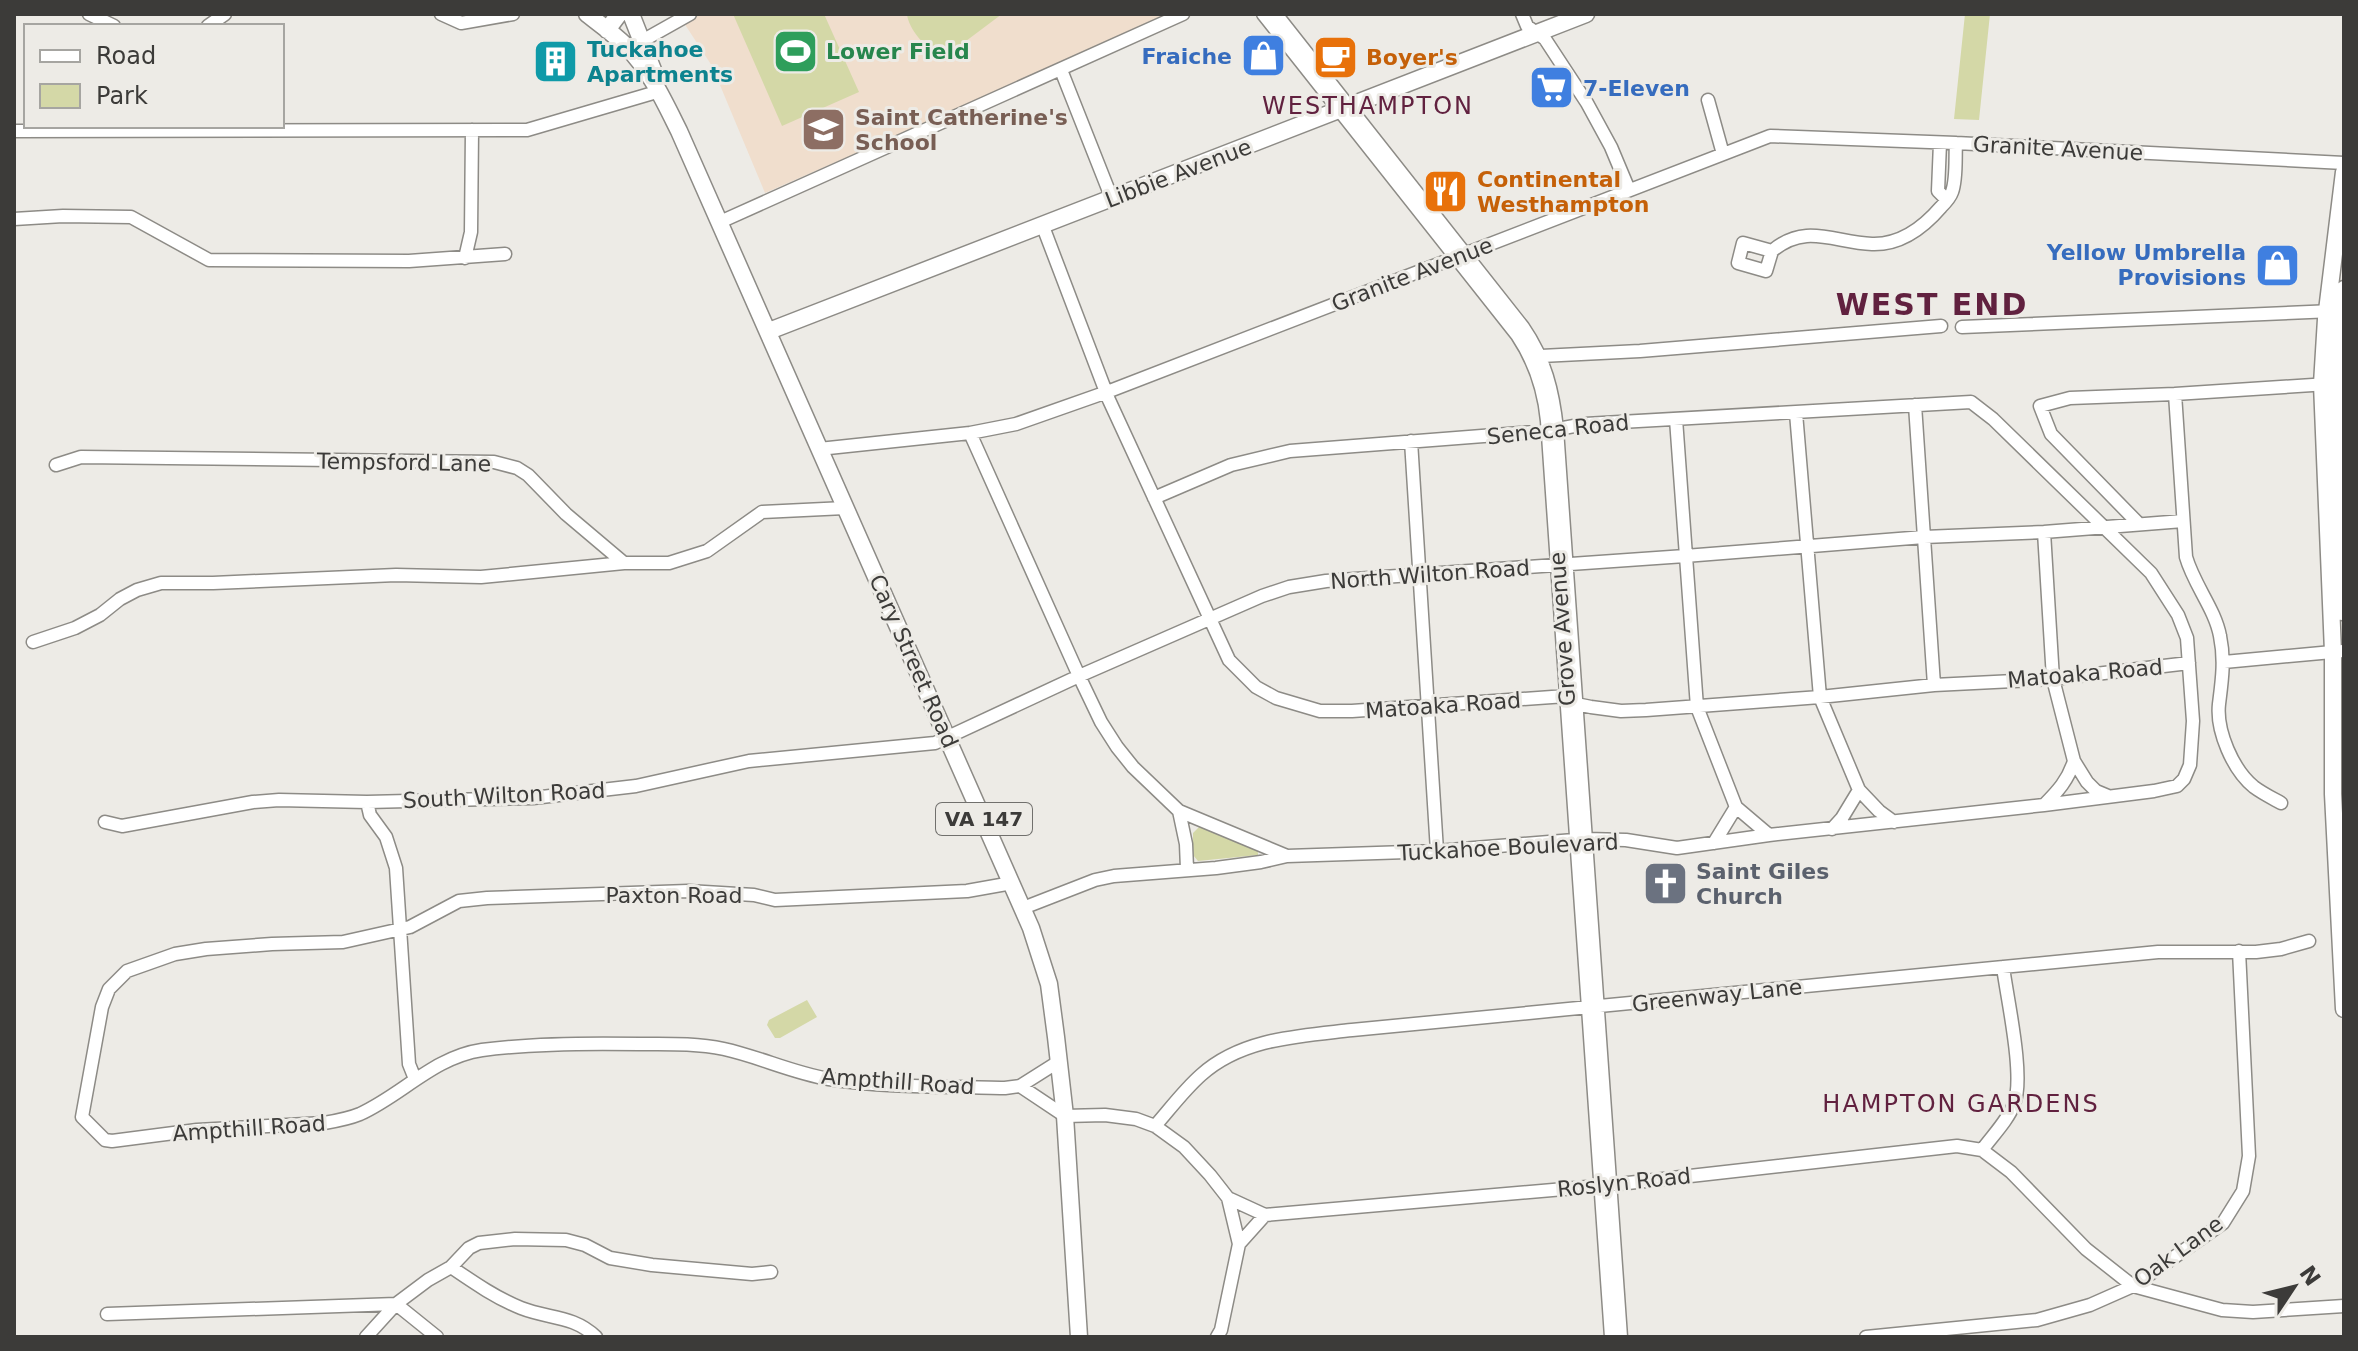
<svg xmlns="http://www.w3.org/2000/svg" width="2358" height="1351" font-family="'DejaVu Sans',sans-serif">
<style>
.education{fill:#f0decd}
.green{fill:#d4d8a7}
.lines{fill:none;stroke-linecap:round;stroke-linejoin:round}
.minor-casing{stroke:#8d8b86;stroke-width:15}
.major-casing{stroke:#8d8b86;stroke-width:19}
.minor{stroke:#fff;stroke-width:12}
.major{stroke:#fff;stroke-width:16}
.labels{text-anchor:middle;stroke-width:6;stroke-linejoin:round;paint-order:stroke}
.shield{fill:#edebe6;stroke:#71706d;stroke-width:2}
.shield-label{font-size:20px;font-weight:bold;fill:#3c3b39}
.culture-label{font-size:22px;font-weight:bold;fill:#0d838f;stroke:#edebe6;text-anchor:start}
.leisure-label{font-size:22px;font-weight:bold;fill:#27864d;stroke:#edebe6;text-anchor:start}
.shop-label{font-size:22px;font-weight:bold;fill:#366cbe;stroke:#edebe6;text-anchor:end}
.food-label{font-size:22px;font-weight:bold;fill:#c56008;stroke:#edebe6;text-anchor:start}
.education-label{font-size:22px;font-weight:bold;fill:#785e54;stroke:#edebe6;text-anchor:start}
.street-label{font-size:22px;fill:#3c3b39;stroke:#edebe6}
.worship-label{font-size:22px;font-weight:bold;fill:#5b616d;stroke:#edebe6;text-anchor:start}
.neighbourhood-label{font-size:24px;letter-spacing:2px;fill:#61213f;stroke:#edebe6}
.district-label{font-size:30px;font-weight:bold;letter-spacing:2px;fill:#61213f;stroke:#edebe6}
</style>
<rect width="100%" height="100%" fill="#edebe6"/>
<path class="education" d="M698,14H1169L1056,66L765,193L712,66L684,23Z"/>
<path class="green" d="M733,14H824L859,92L782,126Z
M907,14H1002L958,47L940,53C926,50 908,28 907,14Z
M1965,14H1990L1979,120L1954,119Z
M1200,826L1258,848V855L1198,861L1193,855V833Z
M807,1000L817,1017L780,1038H775L767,1025L769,1020Z"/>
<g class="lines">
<defs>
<path id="minor" d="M89,14L114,26
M441,14L461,23L513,14
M1263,14L1517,335C1535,362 1544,389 1547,421L1611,1337
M1276,14L1523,327C1545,359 1553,391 1557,429L1621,1337
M1522,14L1527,26L1545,39L1587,103L1611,147L1629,190
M208,26L225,14
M642,41L690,14
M1061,70L1112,199
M1708,100L1723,154
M14,131L527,130L660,91
M1940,143L1938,191L1947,200
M14,219L63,216L131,217L209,260L409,261L505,254
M720,222L1183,14
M1042,224L1109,400L1229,660L1256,687L1276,698L1320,711H1352L1566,696L1576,704L1591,707L1621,711L1646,710L1820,697L1934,685L2053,679L2189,663
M1772,251L1766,271L1738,263L1743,243L1772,251C1806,222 1835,243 1872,244C1901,245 1923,228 1941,207C1945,203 1950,198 1952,192C1957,178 1955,158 1956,143
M465,258L471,232L472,130
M1962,327L2333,311
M1541,356L1640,351L1941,326
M2175,394L2186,557C2194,585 2215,609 2220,636C2225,660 2222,680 2219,704C2216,731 2233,770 2254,787C2262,793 2272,798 2281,803
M1915,405L1934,685
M1796,413L1820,697L1859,790L1879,811L1894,822
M1676,419L1697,707L1736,807L1769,835
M970,433L1079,676L1101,722L1117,747L1133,767L1179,811L1287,856
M1411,441L1437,851
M819,449L970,433L1016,424L1107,392L1770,136L1956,143L2344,163
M56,465L81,457L494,462L517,468L528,475L566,514L624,563H669L707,551L762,512L845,508
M2138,523L2051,434L2040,406L2070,398L2175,394L2328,384
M2044,532L2053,679L2074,761L2087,782L2096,791L2108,796
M33,642L75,628L100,615L120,599L137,590L161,583H213L396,575L481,577L624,563
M2224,662L2343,651
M367,802L370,815L386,837L396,868L409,1064L415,1079
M2044,805C2058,791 2068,780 2074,761
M1179,811L1186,844L1187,869
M105,822L122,826L253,802L279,800L367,802L533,798L636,786L749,761L935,743L1079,676L1262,596L1289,587L1326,581L1685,556L1924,537L2044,532L2183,521
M1832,829L1842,818L1859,790
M1714,843L1736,807
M1012,883L967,891L775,900L754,895L688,891L487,898L459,901L410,927L343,942L272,944L206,949L175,954L127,971L109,989L102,1007L82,1117L105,1140L112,1141L197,1130L324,1123C336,1121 348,1119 360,1114C402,1095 434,1057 482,1050C534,1043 588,1043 640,1044C668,1044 696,1043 724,1049C760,1057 793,1073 829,1079C887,1088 947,1086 1005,1088L1020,1086L1058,1062
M1023,908L1095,880L1114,876L1216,868L1261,862L1287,856L1437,851L1586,839L1626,840L1677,848L1769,835L2044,805L2154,791L2177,786L2184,779L2190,765L2193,721L2187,638L2178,615L2151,573L1993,419L1971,402L1585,424L1547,431L1290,451L1231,465L1154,498
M2003,967C2007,998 2025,1077 2014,1104C2008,1120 1993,1135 1982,1150L2011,1172L2086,1249L2133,1286L2222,1310L2253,1312L2344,1306
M1020,1086L1065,1116L1105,1115L1136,1119L1155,1126L1184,1147L1210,1175L1228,1198L1239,1244L1221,1330L1217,1337
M1155,1126C1170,1109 1184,1090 1201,1075C1242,1038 1300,1036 1352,1030L2158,952H2256L2281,949L2309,941
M1228,1198L1265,1215L1610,1185L1957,1146L1982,1150
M1239,1244L1265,1215
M451,1267C473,1282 496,1298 521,1308C549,1319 573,1315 596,1337
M396,1304L437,1337
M107,1314L396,1304
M366,1337L396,1304L428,1280L451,1267L469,1248L479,1243L515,1239L566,1240L585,1245L610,1258L652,1265L752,1274L771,1272
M1866,1337L2037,1320L2090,1305L2133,1286L2223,1223L2243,1191L2249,1156L2239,951"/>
<path id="major" d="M587,14C600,24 614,34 626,46C650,70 664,101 679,131L1031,928L1049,984L1056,1037L1065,1116L1079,1337
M631,14L653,70
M607,30L619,14
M2344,172L2326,319L2322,384L2333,652V794L2344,1009
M769,331L1586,14
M2342,612L2336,384L2344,289"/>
</defs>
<use href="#minor" class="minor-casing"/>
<use href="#major" class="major-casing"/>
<use href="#minor" class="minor"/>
<use href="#major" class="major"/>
</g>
<defs>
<symbol id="stadium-square" viewBox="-11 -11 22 22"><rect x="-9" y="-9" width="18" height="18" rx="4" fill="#2e9e5b" stroke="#edebe6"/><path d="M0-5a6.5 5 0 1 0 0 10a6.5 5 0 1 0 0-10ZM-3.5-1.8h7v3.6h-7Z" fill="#fff"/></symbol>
<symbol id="shop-square" viewBox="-11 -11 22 22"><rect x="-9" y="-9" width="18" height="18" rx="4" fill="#3f7fe0" stroke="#edebe6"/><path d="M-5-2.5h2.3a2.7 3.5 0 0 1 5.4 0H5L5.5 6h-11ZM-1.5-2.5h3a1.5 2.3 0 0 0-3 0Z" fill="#fff"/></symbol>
<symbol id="cafe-square" viewBox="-11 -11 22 22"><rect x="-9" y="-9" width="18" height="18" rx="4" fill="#e8710a" stroke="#edebe6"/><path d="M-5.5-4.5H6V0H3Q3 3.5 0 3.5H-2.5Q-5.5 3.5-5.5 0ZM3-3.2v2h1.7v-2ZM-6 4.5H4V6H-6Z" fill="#fff"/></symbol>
<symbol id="building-square" viewBox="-11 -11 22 22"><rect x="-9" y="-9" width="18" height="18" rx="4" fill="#0f9aa8" stroke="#edebe6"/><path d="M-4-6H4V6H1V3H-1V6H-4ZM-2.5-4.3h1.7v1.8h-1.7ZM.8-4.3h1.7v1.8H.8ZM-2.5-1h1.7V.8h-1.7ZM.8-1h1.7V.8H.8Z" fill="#fff"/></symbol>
<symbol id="supermarket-square" viewBox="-11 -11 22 22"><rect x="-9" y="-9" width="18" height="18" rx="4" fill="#3f7fe0" stroke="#edebe6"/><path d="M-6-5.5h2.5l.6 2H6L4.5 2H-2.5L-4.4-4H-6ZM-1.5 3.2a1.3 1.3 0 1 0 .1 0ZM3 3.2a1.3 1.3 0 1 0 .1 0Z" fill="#fff"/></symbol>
<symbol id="school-square" viewBox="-11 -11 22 22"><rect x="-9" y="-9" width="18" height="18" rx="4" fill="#8d6e63" stroke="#edebe6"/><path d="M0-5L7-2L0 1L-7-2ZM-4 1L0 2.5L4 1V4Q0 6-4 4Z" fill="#fff"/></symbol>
<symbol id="restaurant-square" viewBox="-11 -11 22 22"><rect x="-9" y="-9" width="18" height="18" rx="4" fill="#e8710a" stroke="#edebe6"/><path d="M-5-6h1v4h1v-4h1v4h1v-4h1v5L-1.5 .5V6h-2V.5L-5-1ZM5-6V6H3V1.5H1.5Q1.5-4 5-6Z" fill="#fff"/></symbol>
<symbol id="church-square" viewBox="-11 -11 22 22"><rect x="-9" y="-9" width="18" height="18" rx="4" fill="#6b7280" stroke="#edebe6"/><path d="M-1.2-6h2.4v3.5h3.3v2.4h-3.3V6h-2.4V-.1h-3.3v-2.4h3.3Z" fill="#fff"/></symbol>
</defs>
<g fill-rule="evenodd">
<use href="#stadium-square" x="770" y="26" width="51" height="51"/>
<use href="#shop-square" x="1238" y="30" width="51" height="51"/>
<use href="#cafe-square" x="1310" y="32" width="51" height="51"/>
<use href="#building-square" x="530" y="36" width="51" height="51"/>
<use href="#supermarket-square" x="1526" y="62" width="51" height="51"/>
<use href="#school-square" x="798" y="104" width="51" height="51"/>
<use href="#restaurant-square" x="1420" y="166" width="51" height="51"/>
<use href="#shop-square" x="2252" y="240" width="51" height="51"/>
<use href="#church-square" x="1640" y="858" width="51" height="51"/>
</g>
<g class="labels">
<rect class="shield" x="936" y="803" width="96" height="32" rx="6"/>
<g class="shield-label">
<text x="984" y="826">VA 147</text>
</g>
<g class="culture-label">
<text x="587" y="57">Tuckahoe<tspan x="587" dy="25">Apartments</tspan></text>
</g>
<g class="leisure-label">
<text x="826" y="59">Lower Field</text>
</g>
<g class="shop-label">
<text x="1232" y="64">Fraiche</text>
<text x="1583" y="96" text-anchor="start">7-Eleven</text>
<text x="2246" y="260">Yellow Umbrella<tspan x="2246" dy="25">Provisions</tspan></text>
</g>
<g class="food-label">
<text x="1366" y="65">Boyer's</text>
<text x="1477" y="187">Continental<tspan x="1477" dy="25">Westhampton</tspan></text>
</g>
<g class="education-label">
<text x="855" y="125">Saint Catherine's<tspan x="855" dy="25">School</tspan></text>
</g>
<g class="street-label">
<text transform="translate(2058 148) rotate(3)" y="8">Granite Avenue</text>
<text transform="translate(1178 173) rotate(-21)" y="8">Libbie Avenue</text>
<text transform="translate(1412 274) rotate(-21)" y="8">Granite Avenue</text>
<text transform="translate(1558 429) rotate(-6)" y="8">Seneca Road</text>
<text transform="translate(404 462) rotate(1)" y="8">Tempsford Lane</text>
<text transform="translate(1430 574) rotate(-4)" y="8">North Wilton Road</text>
<text transform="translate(1562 629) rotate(-94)" y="8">Grove Avenue</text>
<text transform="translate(914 661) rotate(66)" y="8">Cary Street Road</text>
<text transform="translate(2085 673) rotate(-5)" y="8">Matoaka Road</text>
<text transform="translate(1443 705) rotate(-4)" y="8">Matoaka Road</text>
<text transform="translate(504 795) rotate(-3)" y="8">South Wilton Road</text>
<text transform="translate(1508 847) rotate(-3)" y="8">Tuckahoe Boulevard</text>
<text x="674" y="903">Paxton Road</text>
<text transform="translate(1717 995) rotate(-6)" y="8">Greenway Lane</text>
<text transform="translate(898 1081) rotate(4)" y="8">Ampthill Road</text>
<text transform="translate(249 1128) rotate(-4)" y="8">Ampthill Road</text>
<text transform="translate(1624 1182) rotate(-6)" y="8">Roslyn Road</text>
<text transform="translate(2178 1251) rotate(-36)" y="8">Oak Lane</text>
</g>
<g class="worship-label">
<text x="1696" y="879">Saint Giles<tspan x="1696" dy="25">Church</tspan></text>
</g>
<g class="neighbourhood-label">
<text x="1368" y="114">WESTHAMPTON</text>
<text x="1961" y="1112">HAMPTON GARDENS</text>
</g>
<g class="district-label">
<text x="1932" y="315">WEST END</text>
</g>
</g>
<rect width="2358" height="1351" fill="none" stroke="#3c3b39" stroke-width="32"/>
<rect x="24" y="24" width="260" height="104" fill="#edebe6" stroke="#a6a5a1" stroke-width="2"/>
<rect x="40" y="50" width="40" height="12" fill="#ffffff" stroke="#a6a5a1" stroke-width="2"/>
<text x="96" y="64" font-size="24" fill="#3c3b39">Road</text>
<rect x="40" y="84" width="40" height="24" fill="#d4d8a7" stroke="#a6a5a1" stroke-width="2"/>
<text x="96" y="104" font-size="24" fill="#3c3b39">Park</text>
<g transform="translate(2294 1287) rotate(55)" stroke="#edebe6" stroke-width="6" paint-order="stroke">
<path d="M0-6L14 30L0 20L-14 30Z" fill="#3c3b39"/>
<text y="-12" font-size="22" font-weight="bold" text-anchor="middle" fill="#3c3b39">N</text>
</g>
</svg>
